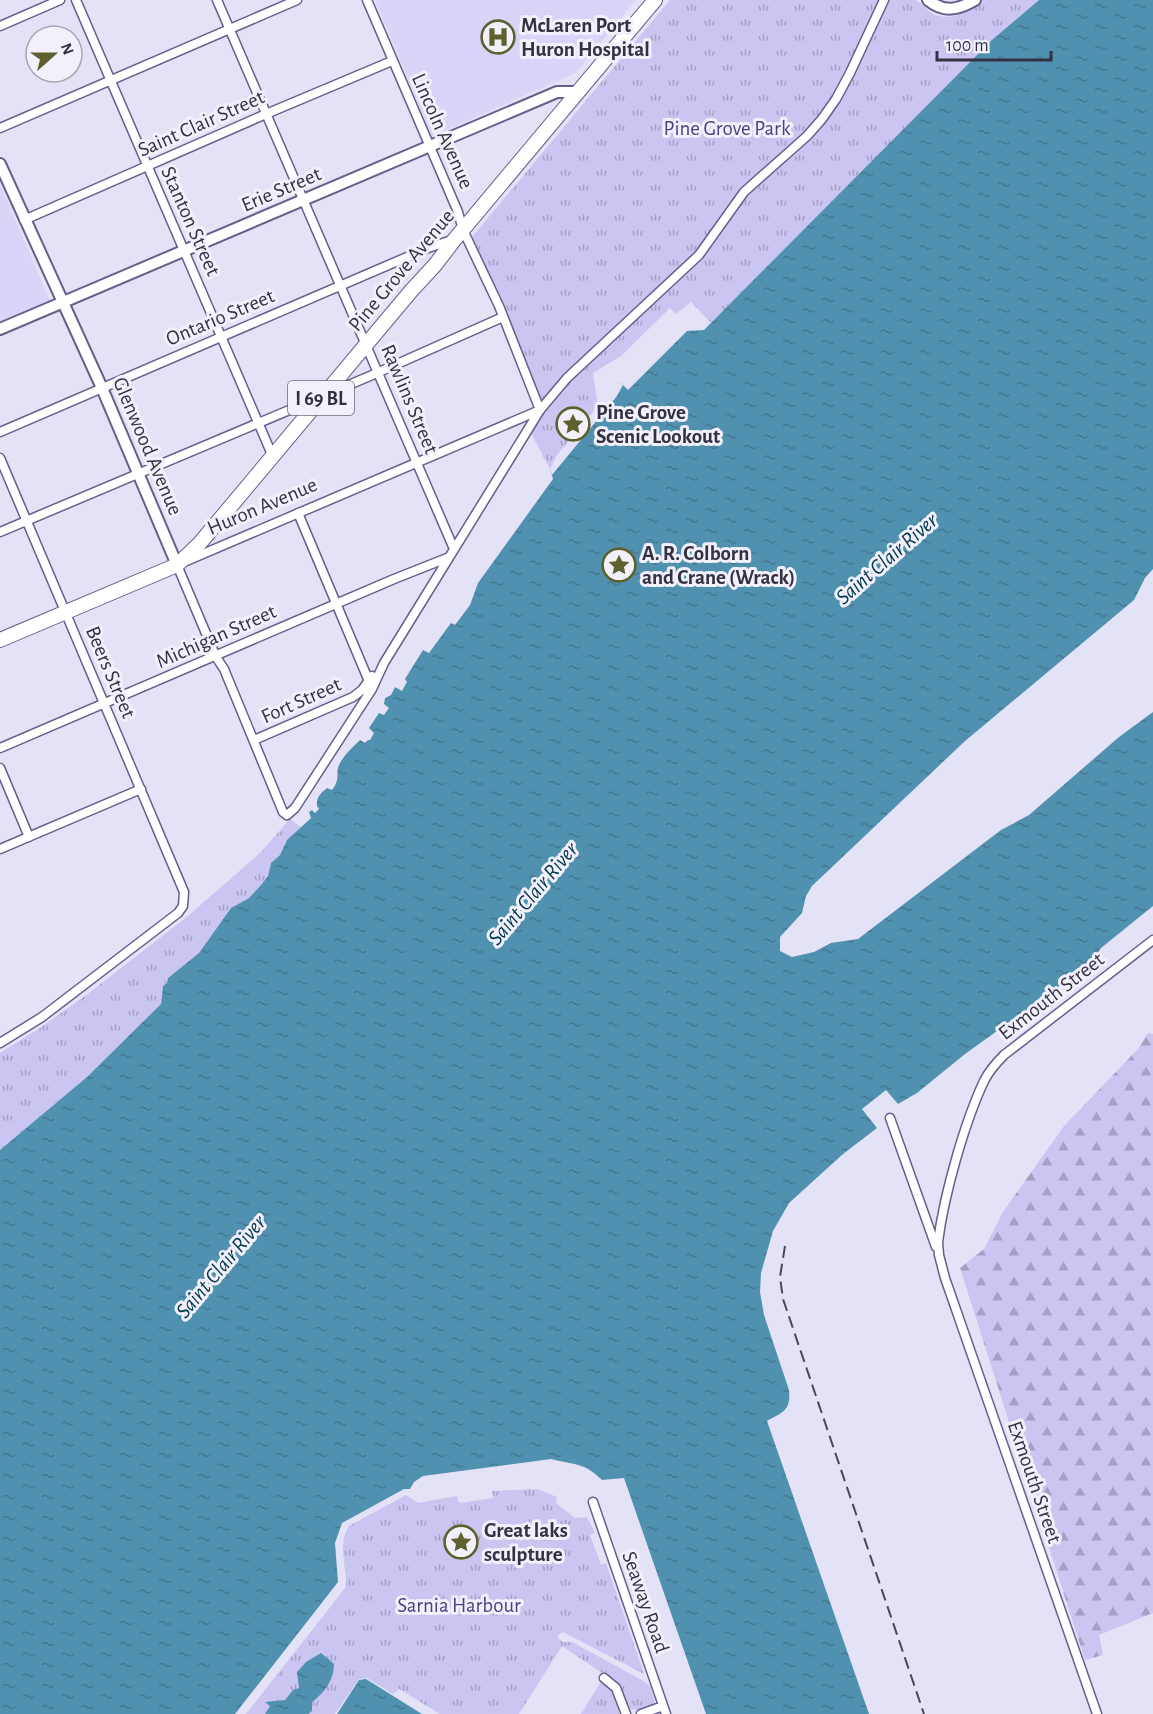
<svg xmlns="http://www.w3.org/2000/svg" width="1153" height="1714" font-family="'Alegreya Sans',sans-serif">
<style>
.built{fill:#d8d5f8}
.forest{fill:url(#forest-firs)}
.park{fill:url(#park-tufts)}
.water{fill:url(#water-ripples)}
.pier{fill:#e4e2f7}
.lines{fill:none;stroke-linecap:round;stroke-linejoin:round}
.minor-casing{stroke:#665f8c;stroke-width:11}
.tertiary-casing{stroke:#665f8c;stroke-width:14}
.primary-casing{stroke:#665f8c;stroke-width:16}
.minor{stroke:#fff;stroke-width:8}
.tertiary{stroke:#fff;stroke-width:10}
.primary{stroke:#fff;stroke-width:14}
.rail{stroke:#4a475c;stroke-width:2;stroke-dasharray:12 6;stroke-linecap:butt}
.labels{text-anchor:middle;stroke-width:6;stroke-linejoin:round;paint-order:stroke}
.shield{fill:#f1f0fb;stroke:#6d6a7c;stroke-width:1.5}
.shield-label{font-size:20px;font-weight:bold;fill:#343145}
.poi-label{font-size:21px;font-weight:bold;fill:#343145;stroke:#f1f0fb;text-anchor:start}
.street-label{font-size:21px;fill:#343145;stroke:#f1f0fb}
.park-label{font-size:21px;fill:#4d3f84;stroke:#f1f0fb}
.water-label{font-size:22px;font-style:italic;fill:#00384e;stroke:#f1f0fb}
</style>
<defs>
<pattern id="forest-firs" width="22" height="20" patternUnits="userSpaceOnUse" patternTransform="scale(1.5)"><rect width="22" height="20" fill="#cac5f1"/><path d="M5 1l3.5 6h-7zM16 11l3.5 6h-7z" fill="#a5a1c5"/></pattern>
<pattern id="park-tufts" width="24" height="20" patternUnits="userSpaceOnUse" patternTransform="scale(1.5)"><rect width="24" height="20" fill="#cac5f1"/><path d="M3 7l-1-3M5 7V3M7 7l1-3M15 17l-1-3M17 17v-4M19 17l1-3" fill="none" stroke="#a5a1c5"/></pattern>
<pattern id="water-ripples" width="26" height="14" patternUnits="userSpaceOnUse" patternTransform="scale(1.5)"><rect width="26" height="14" fill="#5191b0"/><path d="M2 4q2-2 4 0t4 0M15 11q2-2 4 0t4 0" fill="none" stroke="#447791"/></pattern>
</defs>
<rect width="100%" height="100%" fill="#e4e2f7"/>
<path class="built" d="M375,0H636L576,73L432,136Z
M0,184L50,301L0,322Z"/>
<path class="forest" d="M1148,1033L1153,1034V1613L1099,1635L1103,1655L1085,1660L960,1268L984,1249L1003,1212L1064,1126L1138,1049Z"/>
<path class="park" d="M670,0H916C922,4 929,12 935,15C954,21 970,11 983,0H1039L1010,24L711,323L691,302L676,314L670,308L621,356L593,373L598,407L550,469L531,433L544,412L472,237Z
M290,819L302,828L287,840L280,855L271,863L268,876L261,885L249,898L231,908L199,953L168,978L167,983L163,986L161,1004L87,1077L0,1150V1053L40,1028L89,993L188,916L261,852Z
M537,1489L557,1497L556,1503L575,1518L587,1517L595,1533L590,1535L601,1565L606,1563L644,1674L563,1632L558,1635V1638L563,1642H572L645,1682L650,1686L655,1702C648,1709 640,1711 630,1709L614,1681L562,1646L519,1714H440L399,1689L393,1694L367,1678L359,1679L335,1714H246L346,1587C347,1567 337,1545 349,1526L406,1495L418,1503L457,1496L459,1503L493,1498L492,1491Z
M602,1680C614,1691 619,1698 619,1714H581Z"/>
<path class="water" d="M1039,0H1153V569L1145,578L1134,600L965,741L812,886L806,896L802,913L780,937V951L792,957L814,952L831,943L858,939L1001,830L1029,815L1119,737L1153,712V906L1101,948L1089,965L965,1054L917,1093L898,1104L886,1090L862,1109L877,1128L843,1154L789,1203L773,1231L761,1273L760,1292L764,1315L789,1390C791,1411 783,1412 767,1421L869,1714H706L624,1478L602,1480C584,1462 574,1465 551,1459L423,1476L414,1482L410,1489H404L342,1523L335,1543L338,1582L235,1714H0V1150L87,1077L161,1004L163,986L167,983L168,978L199,953L231,908L249,898L261,885L268,876L271,863L280,855L287,840L311,818L309,812L312,810L315,813L319,809L317,806C316,797 321,793 327,788L332,790C342,776 334,774 340,763C345,754 353,747 360,740L365,743L368,740H370L374,733L369,728L379,713L384,715L389,708L384,704L385,698L391,695L395,687L402,691L407,682L405,679L423,650L429,653L451,623L455,625L470,605L478,583L553,479L550,469L558,456L621,383L628,390L687,331L704,330L993,39Z
M321,1653L334,1664C334,1680 324,1693 312,1702V1711L308,1714H265L270,1706L265,1702L285,1700L293,1690L299,1688L297,1672L306,1662Z
M366,1679L422,1714H337L359,1680Z"/>
<path class="pier" d="M621,383L623,385L617,396L552,475L550,469L557,455L601,402Z"/>
<g class="lines">
<defs>
<path id="minor" d="M76,0L273,457
M217,0L454,549
M367,0L458,212L463,230L499,306L540,410
M0,26L60,0
M0,128L297,0
M24,220L266,114L392,61
M540,410L177,565L216,657L224,669L283,812L287,815L295,808L372,689L384,663L540,410L567,378L699,255L744,192L807,136L822,119L836,99L850,73L884,0
M0,432L428,248L452,240
M0,458L184,892L183,906L178,913L42,1017L0,1043
M298,513L368,679
M0,532L370,376L503,317
M254,740L353,697L362,690L372,676
M0,748L394,579L447,558
M0,768L29,837
M0,849L141,789
M890,1118L936,1247
M593,1502L666,1714
M604,1678L616,1688L626,1714
M641,1714L663,1706
M1097,1714L945,1278L939,1255L938,1242C944,1195 964,1124 984,1081C989,1071 996,1063 1004,1055L1153,940"/>
<path id="tertiary" d="M928,0C944,13 958,10 975,0
M0,164L102,388L177,565
M0,329L557,92H578"/>
<path id="primary" d="M0,640L177,565L200,543L411,291L435,265L455,239L655,0"/>
</defs>
<use href="#minor" class="minor-casing"/>
<use href="#tertiary" class="tertiary-casing"/>
<use href="#primary" class="primary-casing"/>
<use href="#minor" class="minor"/>
<use href="#tertiary" class="tertiary"/>
<use href="#primary" class="primary"/>
<path class="rail" d="M785,1246L780,1277L783,1299L924,1714"/>
</g>
<defs>
<symbol id="hospital-ring" viewBox="-11 -11 22 22"><circle r="9.5" fill="#f1f0fb" stroke="#5e602d" stroke-width="1.5"/><path d="M-5-5h3v3.5h4V-5h3V5h-3V1.5h-4V5h-3Z" fill="#5e602d"/></symbol>
<symbol id="sight-ring" viewBox="-11 -11 22 22"><circle r="9.5" fill="#f1f0fb" stroke="#5e602d" stroke-width="1.5"/><path d="M0-6L1.8-2.2L6-1.7L2.9 1.2L3.7 5.4L0 3.3L-3.7 5.4L-2.9 1.2L-6-1.7L-1.8-2.2Z" fill="#5e602d"/></symbol>
</defs>
<g fill-rule="evenodd">
<use href="#hospital-ring" x="479" y="18" width="38" height="38"/>
<use href="#sight-ring" x="554" y="405" width="38" height="38"/>
<use href="#sight-ring" x="600" y="546" width="38" height="38"/>
<use href="#sight-ring" x="442" y="1523" width="38" height="38"/>
</g>
<g class="labels">
<rect class="shield" x="288" y="381" width="66" height="34" rx="4.5"/>
<g class="shield-label">
<text x="321" y="405">I 69 BL</text>
</g>
<g class="poi-label">
<text x="521" y="32">McLaren Port<tspan x="521" dy="24">Huron Hospital</tspan></text>
<text x="596" y="419">Pine Grove<tspan x="596" dy="24">Scenic Lookout</tspan></text>
<text x="642" y="560">A. R. Colborn<tspan x="642" dy="24">and Crane (Wrack)</tspan></text>
<text x="484" y="1537">Great laks<tspan x="484" dy="24">sculpture</tspan></text>
</g>
<g class="street-label">
<text transform="translate(201 123) rotate(-24)" y="7">Saint Clair Street</text>
<text transform="translate(443 131) rotate(66)" y="7">Lincoln Avenue</text>
<text transform="translate(281 189) rotate(-23)" y="7">Erie Street</text>
<text transform="translate(191 221) rotate(66)" y="7">Stanton Street</text>
<text transform="translate(401 270) rotate(-50)" y="7">Pine Grove Avenue</text>
<text transform="translate(220 317) rotate(-23)" y="7">Ontario Street</text>
<text transform="translate(410 399) rotate(67)" y="7">Rawlins Street</text>
<text transform="translate(148 446) rotate(67)" y="7">Glenwood Avenue</text>
<text transform="translate(262 506) rotate(-23)" y="7">Huron Avenue</text>
<text transform="translate(216 636) rotate(-24)" y="7">Michigan Street</text>
<text transform="translate(111 672) rotate(67)" y="7">Beers Street</text>
<text transform="translate(301 700) rotate(-24)" y="7">Fort Street</text>
<text transform="translate(1051 996) rotate(-38)" y="7">Exmouth Street</text>
<text transform="translate(1035 1482) rotate(71)" y="7">Exmouth Street</text>
<text transform="translate(646 1602) rotate(71)" y="7">Seaway Road</text>
</g>
<g class="park-label">
<text x="727" y="135">Pine Grove Park</text>
<text x="459" y="1612">Sarnia Harbour</text>
</g>
<g class="water-label">
<text transform="translate(886 558) rotate(-41)" y="8">Saint Clair River</text>
<text transform="translate(532 893) rotate(-50)" y="8">Saint Clair River</text>
<text transform="translate(220 1266) rotate(-50)" y="8">Saint Clair River</text>
</g>
</g>
<g transform="translate(54 54) rotate(69)"><circle r="28" fill="#f1f0fb" stroke="#a5a4b2" stroke-width="1.5"/>
<path d="M0-4.5L10 22L0 15L-10 22Z" fill="#5e602d"/>
<text y="-9" font-size="16" font-weight="bold" text-anchor="middle" fill="#343145">N</text>
</g>
<path d="M937 51v9h114v-9" fill="none" stroke="#343145" stroke-width="3"/>
<text x="946" y="51" font-size="18" fill="#343145" stroke="#f1f0fb" stroke-width="4.5" paint-order="stroke">100 m</text>
</svg>
